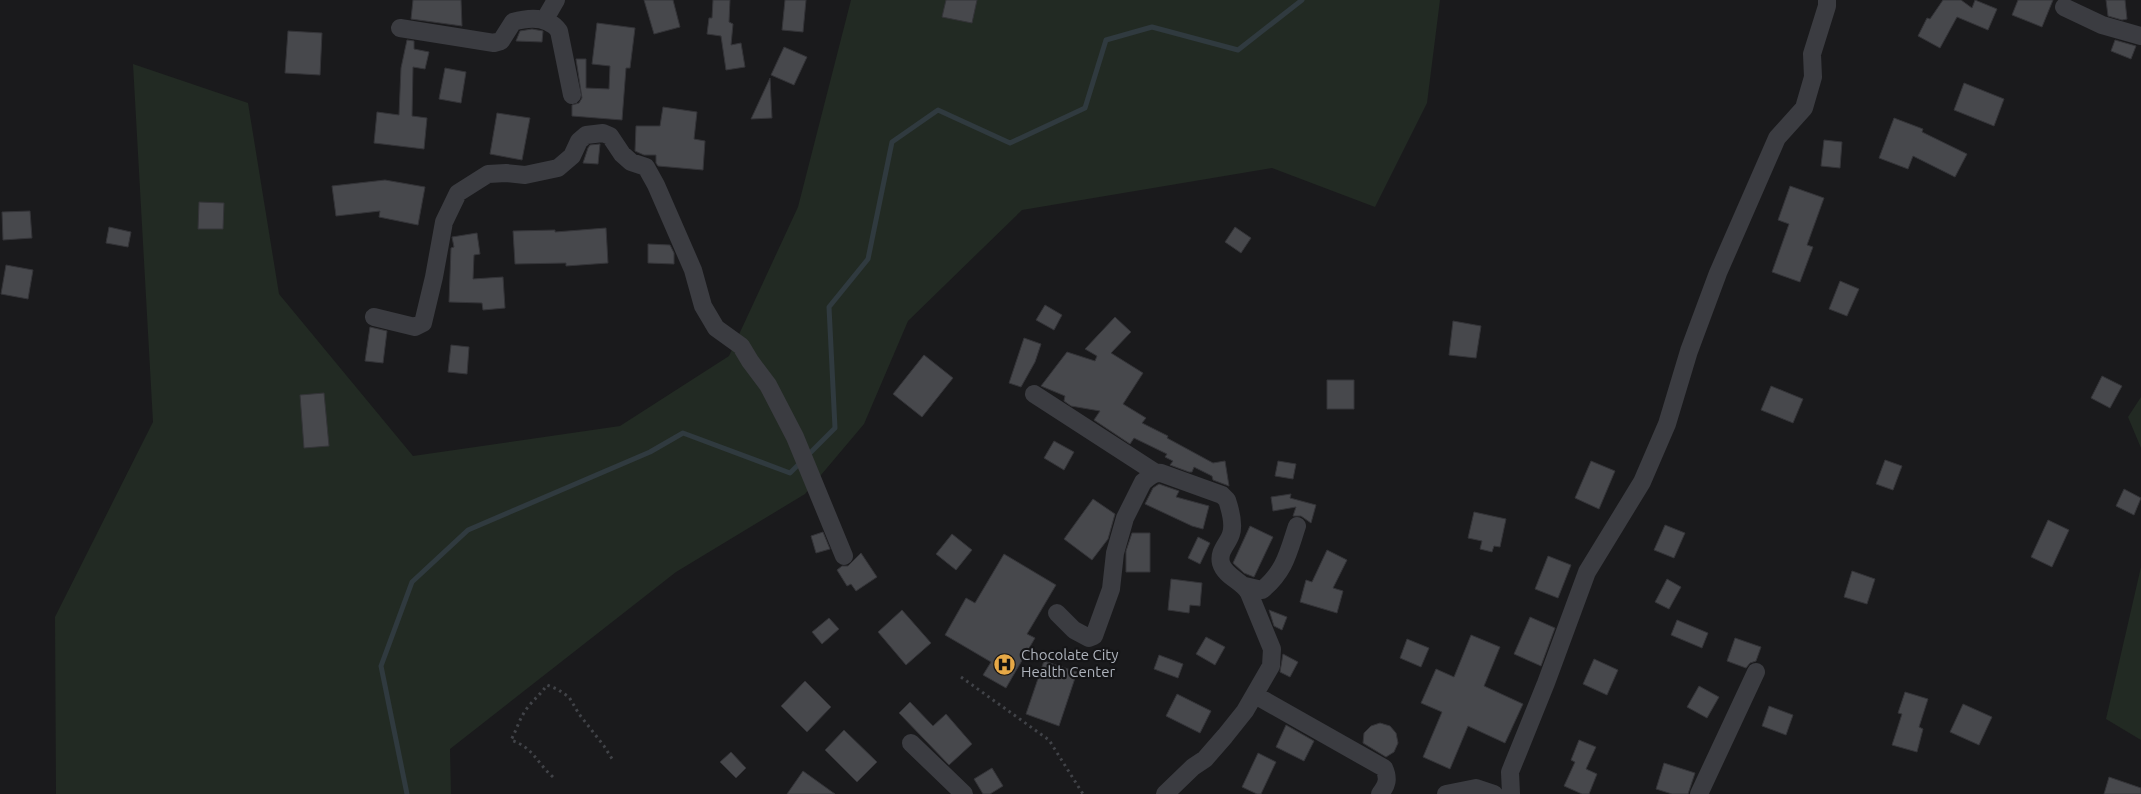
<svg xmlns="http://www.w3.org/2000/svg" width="2141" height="794" font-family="Ubuntu,sans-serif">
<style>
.green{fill:#222a23}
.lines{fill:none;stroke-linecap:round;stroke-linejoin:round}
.stream{stroke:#303a3f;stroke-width:5}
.building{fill:#47484c;stroke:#343438}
.path{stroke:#414348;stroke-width:3;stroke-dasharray:2.5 4;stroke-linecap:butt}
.minor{stroke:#3b3c41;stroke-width:18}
.labels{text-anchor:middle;stroke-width:4.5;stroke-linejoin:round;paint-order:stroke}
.poi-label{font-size:15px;fill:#adb2bb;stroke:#151517;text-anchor:start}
</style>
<rect width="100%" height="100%" fill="#1a1a1c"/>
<path class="green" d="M851,0H1440L1427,103L1375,207L1272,168L1022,210L908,321L864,424L805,494L676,572L450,749L451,794H56L55,617L153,422L133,64L248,103L279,294L413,456L620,426L729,356L798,207Z
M2141,397V448L2128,417Z
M2141,567V740L2106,719Z"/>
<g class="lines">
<path class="stream" d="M407,794L381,666L412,582L468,530L650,452L683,433L790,473L835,428L829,307L868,259L892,142L938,110L1010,143L1085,108L1106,40L1152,27L1238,50L1302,0"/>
</g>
<path class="building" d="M413,0H461L462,26L411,19Z
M644,0H673L680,27L654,34Z
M713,0H730L729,22L733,24L731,45L741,43L745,67L726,70L721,36L707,34L709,18H712Z
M785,0H806L803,32L782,30Z
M946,0H977L972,23L942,17Z
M1943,0H1961L1972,8L1975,0L1997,9L1988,30L1957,17L1940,48L1918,36L1927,18L1930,19Z
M2018,0H2053L2042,27L2012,15Z
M2106,0H2125L2127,19L2122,20L2108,16Z
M597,23L635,28L630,68H626L622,120L572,116V105L579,103L582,98L576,59H586V88L609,89L610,66L592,64Z
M532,29L543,31L542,42L516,41L520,31Z
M288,31L322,33L320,75L285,73Z
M407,40L414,41V49L429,52L425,69L413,67L412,116L427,118L424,149L374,143L377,112L399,115L401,68Z
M2115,40L2136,46L2131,59L2111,51Z
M784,47L807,57L794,85L771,75Z
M445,68L466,72L461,103L439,99Z
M770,78L772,118L751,119Z
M1964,83L2004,99L1994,126L1954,110Z
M663,107L697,112L694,139L705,141L703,170L658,166L656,163V155H644L635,151L636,126H660Z
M497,113L530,118L522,160L490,154Z
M1894,118L1923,129L1922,132L1967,154L1955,177L1913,156L1908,169L1879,158Z
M1824,140L1842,142L1840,168L1821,166Z
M600,144L598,164L583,163L588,148L590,145Z
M385,180L425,187L418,225L379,217L380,211L336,216L332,186Z
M1790,186L1824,198L1807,245L1813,247L1800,282L1772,272L1789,224L1778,220Z
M199,202L224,203L223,229H198Z
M30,211L32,238L3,240L2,212Z
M109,227L131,232L128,247L106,243Z
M1235,227L1251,238L1241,253L1225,242Z
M606,228L608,263L566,266V263L515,264L513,231L555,230V232Z
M477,233L480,254L474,255L473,279L503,277L505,308L483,310L482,303L449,302L451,248L454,247L452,237Z
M648,244L670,245L674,253V264L648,263Z
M6,265L33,270L28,299L1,294Z
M1840,281L1859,289L1847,316L1829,309Z
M1045,305L1062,315L1054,330L1036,320Z
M1115,317L1131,332L1111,353L1143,373L1123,404L1146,418L1142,423L1168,436L1167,438L1213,463L1225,461L1229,486L1213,480L1212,476L1194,467L1192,472H1189L1170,465L1173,461L1165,457L1167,454L1134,438L1130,444L1094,420L1100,411L1071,406L1064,401L1065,396L1041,386L1067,352L1095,361L1097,356L1085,349Z
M1453,321L1481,326L1476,358L1449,355Z
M370,327L387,331L383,363L365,361Z
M1024,338L1041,344L1035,362L1021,387L1009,383Z
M451,345L469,347L467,374L448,372Z
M924,355L953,378L922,417L893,394Z
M2102,376L2122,386L2110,408L2091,398Z
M1327,380H1354V409H1327Z
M1771,386L1803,399L1793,423L1761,410Z
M324,393L329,446L304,448L300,395Z
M1054,441L1074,452L1064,470L1044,458Z
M1885,460L1902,466L1893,490L1876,484Z
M1278,461L1296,464L1293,479L1275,476Z
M1591,461L1615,471L1599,509L1575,498Z
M1159,484L1179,491L1176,497L1209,506L1203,529L1192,526L1145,504L1153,488Z
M2124,489L2141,498L2134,515L2116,506Z
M1291,494L1290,498L1316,505L1311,523L1301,516H1293L1296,507L1273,511L1271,497Z
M1093,499L1115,514L1108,539L1092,560L1064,539Z
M1474,512L1506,519L1500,547L1494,546L1492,552L1480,549L1482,541L1468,538Z
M2048,520L2069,530L2052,567L2031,557Z
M1665,525L1685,533L1674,558L1654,550Z
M1250,526L1273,537L1254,577L1244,573L1233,563Z
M823,532L830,549L816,553L811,536Z
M1132,533H1150V572H1126V551Z
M952,534L972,550L956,570L936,554Z
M1198,537L1210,543L1200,564L1188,558Z
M1327,550L1347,560L1333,588L1343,591L1337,613L1300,602L1306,580L1312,582Z
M861,553L877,577L856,591L851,584L847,586L837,570L842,566H848Z
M1004,554L1056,585L1027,634L1035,638L1006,688L983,675L991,662L945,635L966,598L975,603Z
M1548,556L1571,565L1558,598L1535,589Z
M1852,571L1875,579L1867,604L1844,597Z
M1171,579L1202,583L1200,606L1190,605L1189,613L1168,610Z
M1667,579L1681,587L1669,609L1655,602Z
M902,610L931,643L906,665L878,632Z
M1269,610L1287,617L1282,630L1274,626Z
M1530,617L1555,628L1541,666L1514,654Z
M829,618L839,629L822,644L812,632Z
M1677,620L1708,633L1702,648L1671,635Z
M1471,635L1500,647L1484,686L1523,704L1505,743L1468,726L1450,769L1423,757L1442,712L1421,703L1436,669L1454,677Z
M1206,637L1225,647L1215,665L1196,654Z
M1735,638L1761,647L1756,661L1750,663L1746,668L1727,661Z
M1407,639L1429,648L1421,667L1400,658Z
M1283,654L1298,662L1290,677L1280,672Z
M1159,655L1183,664L1178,678L1154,669Z
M1594,659L1618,670L1607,695L1583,684Z
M1044,661L1077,672L1059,726L1026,714Z
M805,681L831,707L807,732L781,706Z
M1699,686L1719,697L1707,718L1687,707Z
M1905,692L1928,699L1919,727L1923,729L1917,752L1892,745L1902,714L1898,713Z
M1177,694L1211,711L1200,733L1166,716Z
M910,702L933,726L946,714L972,744L949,765L899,713Z
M1963,704L1992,717L1979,745L1950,732Z
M1769,706L1793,715L1786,735L1762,726Z
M1380,723L1390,726L1396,733L1398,743L1394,752L1386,757L1363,743L1364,733L1371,726Z
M1286,725L1314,741L1304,761L1276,747Z
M844,730L877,762L857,782L825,750Z
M1579,740L1596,747L1586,769L1597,774L1589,794H1582L1564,786L1575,762L1571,760Z
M731,752L746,768L736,778L720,762Z
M1258,753L1276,762L1261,794H1257L1242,787Z
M1664,763L1695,773L1688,794H1672L1656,789Z
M992,768L1003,786L990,794H983L974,779Z
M803,771L835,794H787Z
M2109,777L2141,788V794H2104Z"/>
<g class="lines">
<path class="path" d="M961,677L1049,740L1083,794
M553,777C536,762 534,748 511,740C517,729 520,717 528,707C534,699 541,694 547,685L557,689L569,697L579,714L604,746L614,762"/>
<path class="minor" d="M2064,7L2102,25L2141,36
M545,19L556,0
M400,28L494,43L501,41L513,22C530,17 548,16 559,31L572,95
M374,317L415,327L423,323L434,277L444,222L458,193L488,174L506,173L525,175L558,168L572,156L579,141L586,135L603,133L610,136L622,154L631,162L646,167L656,185L693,270L703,306L716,328L741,346L750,361L768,385L795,437L844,556
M1034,394L1156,473
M1245,586L1262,590C1285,571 1288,553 1297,526
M1057,613L1074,630L1089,638L1094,636L1111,589L1115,553L1125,518L1143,482C1149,477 1154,472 1161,473L1222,495L1227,500C1230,509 1234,525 1231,534C1228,544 1218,551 1221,563C1225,577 1243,581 1249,593L1272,649L1271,666L1245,711L1225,736L1205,759L1193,767L1165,794
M1255,695L1384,768C1389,779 1387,785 1380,794
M911,743L964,794
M1446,794L1476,788L1494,794
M1511,794L1510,772L1546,683L1587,572L1642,482L1667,424L1689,351L1718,273L1777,138L1804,108L1813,77L1812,54L1827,6V0
M1699,794L1756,672"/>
</g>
<defs>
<symbol id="hospital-disc" viewBox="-11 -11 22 22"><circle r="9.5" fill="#e7a947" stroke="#151517"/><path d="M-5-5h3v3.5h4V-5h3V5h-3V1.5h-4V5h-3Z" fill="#111"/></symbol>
</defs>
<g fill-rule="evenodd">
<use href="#hospital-disc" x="992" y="652" width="25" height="25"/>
</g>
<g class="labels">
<g class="poi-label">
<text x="1021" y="660">Chocolate City<tspan x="1021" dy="17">Health Center</tspan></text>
</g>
</g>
</svg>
